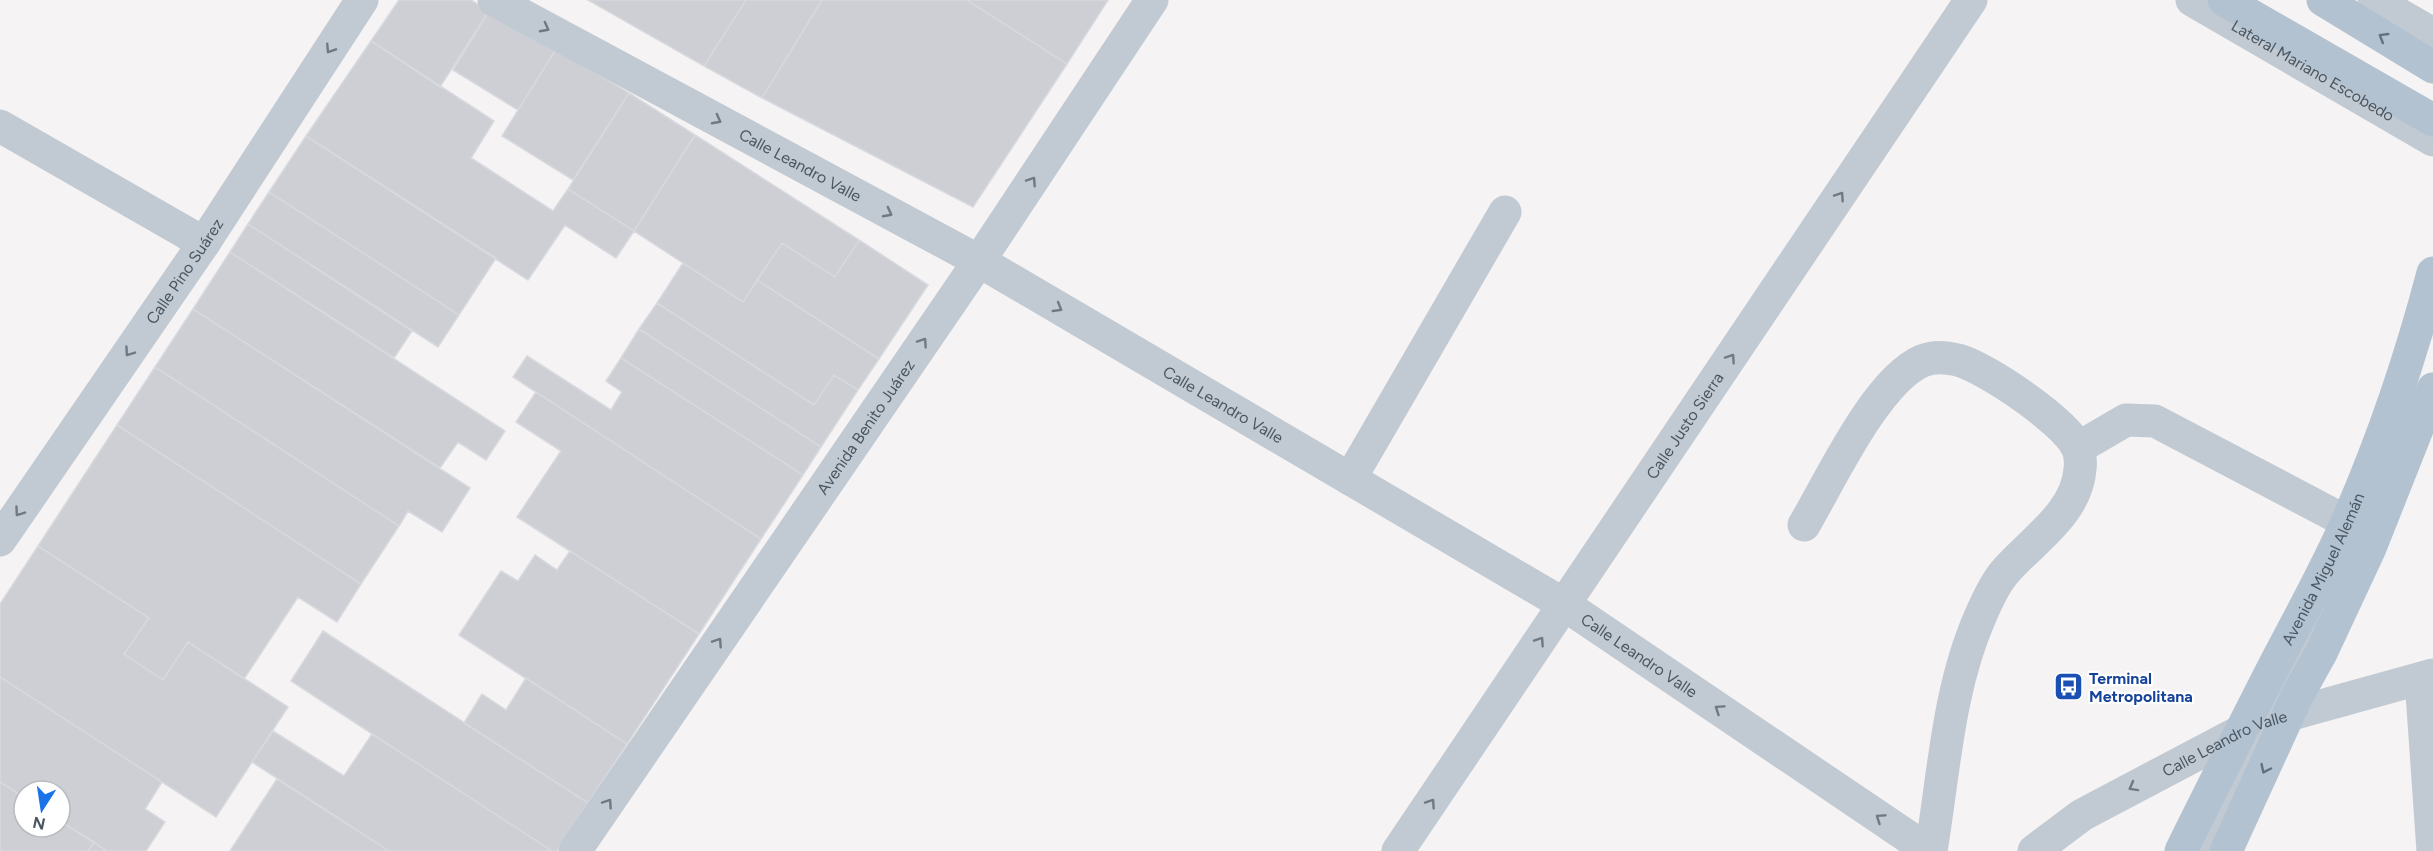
<svg xmlns="http://www.w3.org/2000/svg" width="2433" height="851" font-family="Figtree,sans-serif">
<style>
.building{fill:#cdcfd5;stroke:#d7d9de;stroke-width:1.5}
.lines{fill:none;stroke-linecap:round;stroke-linejoin:round}
.minor{stroke:#c1cad2;stroke-width:33}
.major{stroke:#b3c2d1;stroke-width:33}
.oneway{stroke:#6e7983}
.oneway2{stroke:#64717d}
.labels{text-anchor:middle;stroke-width:4.5;stroke-linejoin:round;paint-order:stroke}
.street-label{font-size:16px;fill:#4a5661;stroke:#fff}
.transit-label{font-size:16px;font-weight:bold;fill:#164399;stroke:#fff;text-anchor:start}
</style>
<rect width="100%" height="100%" fill="#f5f3f3"/>
<path class="building" d="M399,0H471L489,11L440,87L371,41Z
M588,0H746L704,66Z
M746,0H822L762,98L704,66Z
M822,0H967L1067,64L973,207L762,98Z
M967,0H1108L1067,64Z
M489,11L556,49L518,110L453,70Z
M371,41L494,121L471,158L553,211L568,189L634,231L616,258L565,225L528,280L306,136Z
M556,49L629,93L573,180L502,136Z
M629,93L695,135L634,231L568,189Z
M695,135L859,240L835,277L782,243L743,302L634,231Z
M306,136L496,258L459,315L269,192Z
M269,192L459,315L438,347L248,224Z
M248,224L412,331L394,358L230,252Z
M859,240L928,285L879,359L757,280L782,243L835,277Z
M230,252L505,431L486,460L458,442L440,468L193,309Z
M683,263L743,302L757,280L879,359L858,390L834,375L814,405L657,303Z
M657,303L814,405L834,375L858,390L821,447L639,329Z
M193,309L470,488L442,532L408,511L399,526L155,367Z
M639,329L821,447L803,475L621,358Z
M527,356L611,410L622,392L606,381L621,358L803,475L761,539L513,377Z
M155,367L399,526L361,584L117,425Z
M536,392L761,539L699,634L517,517L561,451L516,422Z
M117,425L361,584L337,622L298,597L244,679L188,642L163,680L124,654L149,618L38,546Z
M38,546L149,618L124,654L163,680L188,642L288,707L216,817L0,677V604Z
M570,551L699,634L627,744L459,635L501,571L518,581L535,555L557,570Z
M323,631L588,803L557,851H552L291,681Z
M0,677L162,782L145,809L165,822L146,851H107L60,821V791H24V797L0,782Z
M526,678L627,744L588,803L464,723L482,694L506,710Z
M273,731L344,776L372,734L552,851H389L252,762Z
M277,779L389,851H230Z
M0,782L24,797V827H60V821L94,842L88,851H0Z
M94,842L107,851H88Z"/>
<g class="lines">
<g class="minor">
<path id="s1" d="M494,0L979,261L1565,605L1929,851"/>
<path id="s2" d="M2192,0L2433,140"/>
<path d="M2374,0L2433,34"/>
<path d="M0,126L204,243"/>
<path d="M2078,448L2126,420L2155,421L2347,522"/>
<path d="M1350,479L1505,212"/>
<path d="M1804,525C1830,481 1876,381 1922,361C1934,356 1945,357 1958,360C1985,367 2065,421 2077,447C2080,452 2081,463 2080,469C2077,514 2030,542 2004,573C1994,585 1986,603 1980,617C1948,690 1944,772 1931,851"/>
<path id="s3" d="M0,540L204,243L362,0"/>
<path d="M2421,679L2433,851"/>
<path id="s4" d="M575,851L979,261L1152,0"/>
<path id="s5" d="M1398,851L1971,0"/>
<path id="s6" d="M2034,851L2082,815L2241,731L2263,722L2433,675"/>
<path d="M2202,851L2263,722L2324,608L2342,568"/>
</g>
<g class="major">
<path d="M2224,0L2433,120"/>
<path d="M2323,0L2433,67"/>
<path id="s7" d="M2181,851C2211,790 2242,729 2273,668C2298,620 2325,572 2347,522C2382,442 2411,357 2433,273"/>
<path d="M2226,851L2297,696L2321,653L2370,548L2433,389"/>
</g>
</g>
<defs><path id="oneway-chevron" d="M-2-3.5L2.5 0L-2 3.5" fill="none" stroke-width="1.6" stroke-linecap="round" stroke-linejoin="round" transform="scale(1.5)"/></defs>
<g class="oneway">
<use href="#oneway-chevron" transform="translate(545 28) rotate(28)"/>
<use href="#oneway-chevron" transform="translate(330 49) rotate(123)"/>
<use href="#oneway-chevron" transform="translate(717 120) rotate(28)"/>
<use href="#oneway-chevron" transform="translate(1032 181) rotate(-56)"/>
<use href="#oneway-chevron" transform="translate(1840 196) rotate(-56)"/>
<use href="#oneway-chevron" transform="translate(888 213) rotate(28)"/>
<use href="#oneway-chevron" transform="translate(1058 308) rotate(30)"/>
<use href="#oneway-chevron" transform="translate(923 342) rotate(-56)"/>
<use href="#oneway-chevron" transform="translate(129 352) rotate(125)"/>
<use href="#oneway-chevron" transform="translate(1731 358) rotate(-56)"/>
<use href="#oneway-chevron" transform="translate(19 512) rotate(125)"/>
<use href="#oneway-chevron" transform="translate(1540 641) rotate(-56)"/>
<use href="#oneway-chevron" transform="translate(718 642) rotate(-56)"/>
<use href="#oneway-chevron" transform="translate(1719 709) rotate(-146)"/>
<use href="#oneway-chevron" transform="translate(2133 787) rotate(151)"/>
<use href="#oneway-chevron" transform="translate(608 803) rotate(-56)"/>
<use href="#oneway-chevron" transform="translate(1431 803) rotate(-56)"/>
<use href="#oneway-chevron" transform="translate(1880 818) rotate(-146)"/>
</g>
<g class="oneway2">
<use href="#oneway-chevron" transform="translate(2383 37) rotate(-149)"/>
<use href="#oneway-chevron" transform="translate(2265 769) rotate(115)"/>
</g>
<defs>
<symbol id="bus-square" viewBox="-11 -11 22 22"><rect x="-9" y="-9" width="18" height="18" rx="4" fill="#1a4fb4" stroke="#fff"/><path d="M-5-6H5V4H4V6H2V4H-2V6H-4V4H-5ZM-3.5-4V0h7V-4ZM-3.5 1.2v1.5H-2V1.2ZM2 1.2v1.5H3.5V1.2Z" fill="#fff"/></symbol>
</defs>
<g fill-rule="evenodd">
<use href="#bus-square" x="2052" y="670" width="33" height="33"/>
</g>
<g class="labels">
<g class="street-label">
<text dy="6" stroke="none"><textPath href="#s2" startOffset="140">Lateral Mariano Escobedo</textPath></text>
<text dy="6" stroke="none"><textPath href="#s1" startOffset="348">Calle Leandro Valle</textPath></text>
<text dy="6" stroke="none"><textPath href="#s3" startOffset="326">Calle Pino Suárez</textPath></text>
<text dy="6" stroke="none"><textPath href="#s1" startOffset="834">Calle Leandro Valle</textPath></text>
<text dy="6" stroke="none"><textPath href="#s5" startOffset="513">Calle Justo Sierra</textPath></text>
<text dy="6" stroke="none"><textPath href="#s4" startOffset="514">Avenida Benito Juárez</textPath></text>
<text dy="6" stroke="none"><textPath href="#s7" startOffset="316">Avenida Miguel Alemán</textPath></text>
<text dy="6" stroke="none"><textPath href="#s1" startOffset="1320">Calle Leandro Valle</textPath></text>
<text dy="6" stroke="none"><textPath href="#s6" startOffset="220">Calle Leandro Valle</textPath></text>
</g>
<g class="transit-label">
<text x="2089" y="684">Terminal<tspan x="2089" dy="18">Metropolitana</tspan></text>
</g>
</g>
<g transform="translate(42 809) rotate(192)"><circle r="28" fill="#ffffff" stroke="#b7bbc0" stroke-width="1.5"/>
<path d="M0-4.5L10 22L0 15L-10 22Z" fill="#1a73e8"/>
<text y="-9" font-size="16" font-weight="bold" text-anchor="middle" fill="#4a5661">N</text>
</g>
</svg>
